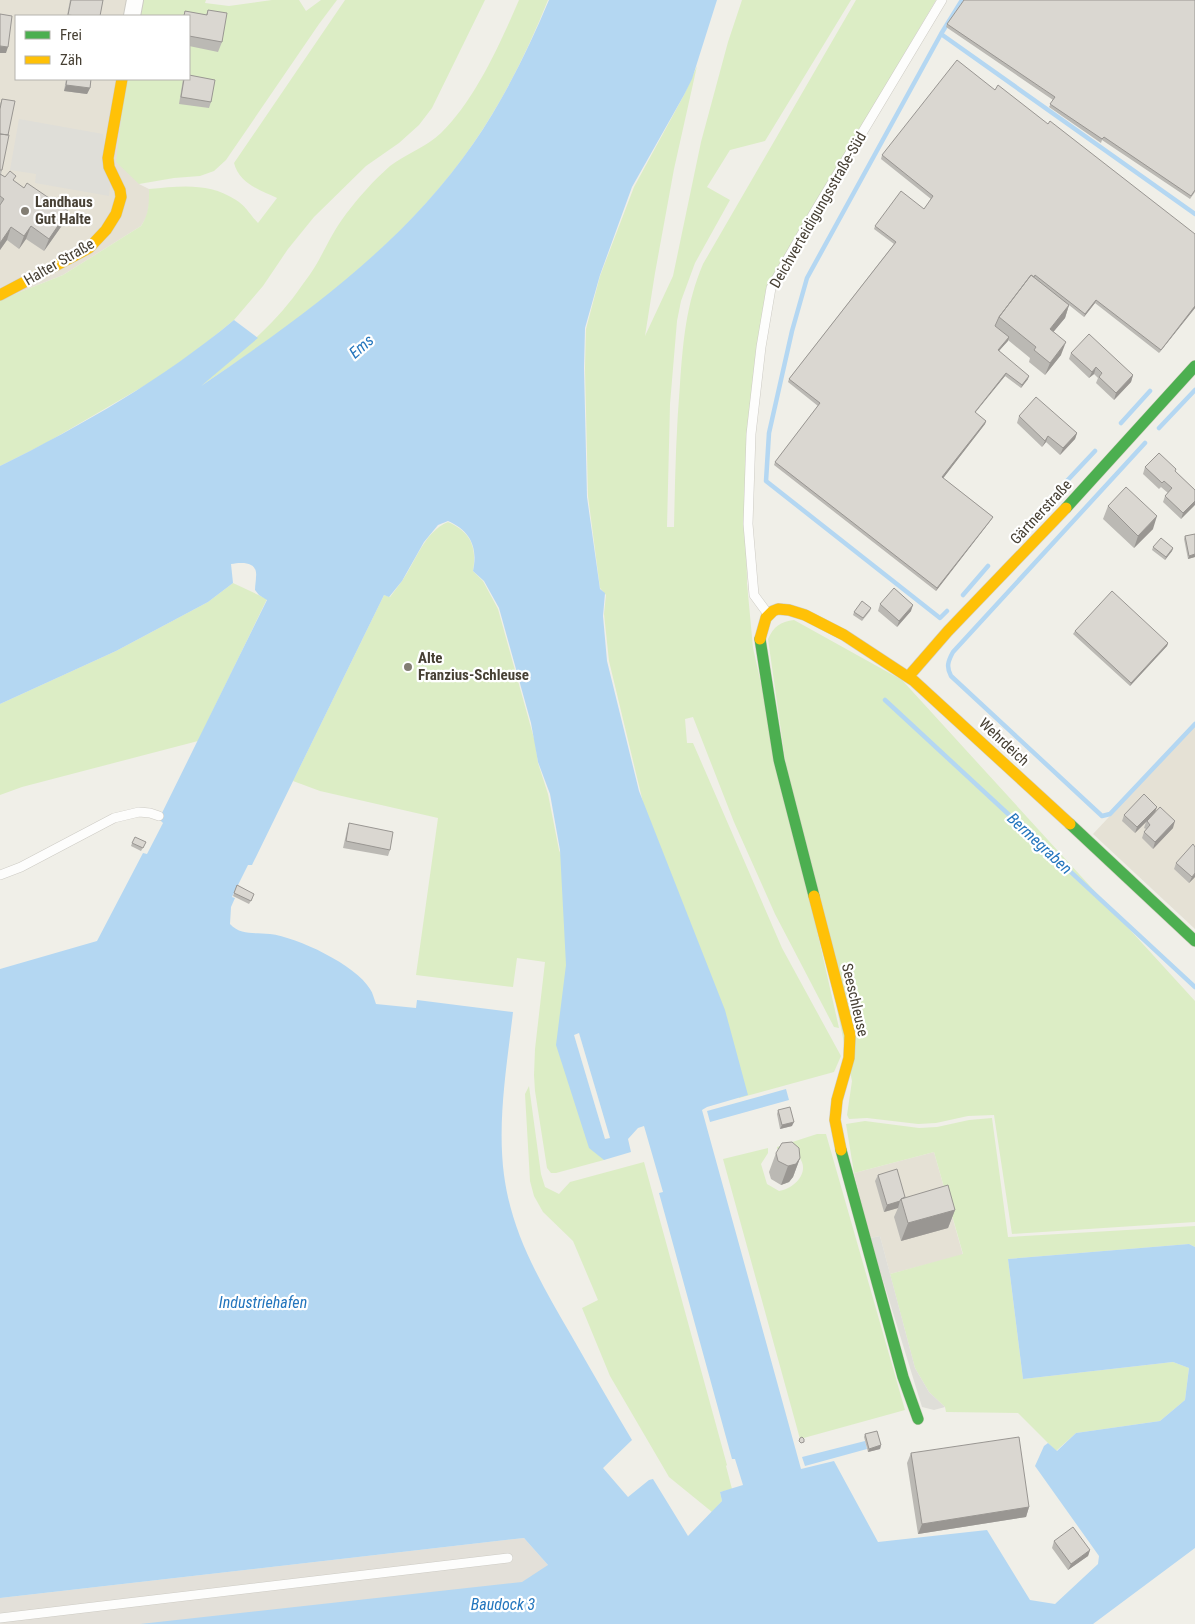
<svg xmlns="http://www.w3.org/2000/svg" width="1195" height="1624" font-family="'Roboto Condensed',sans-serif">
<style>
.residential{fill:#e5e1d5}
.industrial{fill:#e3e0d9}
.green{fill:#dcedc5}
.parking{fill:#dfded8}
.water{fill:#b4d7f2;fill-rule:evenodd}
.pier{fill:#f0efe8}
.lines{fill:none;stroke-linecap:round;stroke-linejoin:round}
.stream{stroke:#b4d7f2;stroke-width:4.5}
.lane-casing{stroke:#cdcbc4;stroke-width:10}
.street-casing{stroke:#cdcbc4;stroke-width:18}
.fast-casing{stroke:#d0ccbe;stroke-width:12}
.slow-casing{stroke:#d0ccbe;stroke-width:12}
.lane{stroke:#fdfdfc;stroke-width:9}
.street{stroke:#fdfdfc;stroke-width:16}
.fast{stroke:#4caf50;stroke-width:11}
.slow{stroke:#ffc107;stroke-width:11}
.wall{fill:#bbb9b4}
.shaded-wall{fill:#999692}
.building{fill:#dad7d1;stroke:#999692}
.poi-dot{fill:#827d73;stroke:#fff;stroke-width:2}
.labels{text-anchor:middle;stroke-width:4.5;stroke-linejoin:round;paint-order:stroke}
.poi-label{font-size:15px;font-weight:bold;fill:#474034;stroke:#fff;text-anchor:start}
.street-label{font-size:15px;fill:#474034;stroke:#fff}
.water-label{font-size:16px;font-style:italic;fill:#2375bd;stroke:#fff}
</style>
<rect width="100%" height="100%" fill="#f0efe8"/>
<path class="residential" d="M0,0H139L136,16H16V79H126L139,184L149,189V205L147,216L141,226L63,275L0,300Z
M1195,725V929L1093,834Z
M934,1152L963,1255L890,1274L880,1236L870,1238L854,1173Z"/>
<path class="industrial" d="M524,1538L548,1565L526,1624H0V1598Z"/>
<path class="green" d="M139,0H206L205,3L229,6L272,0H299L306,11L321,0H337L319,24L226,160L214,171L200,176L174,178L139,184L116,162L126,79H189V16H136Z
M345,0H485L432,108L419,125L399,143L366,166L314,217L288,249L263,286L234,320L201,347L156,379L46,443L0,466V300L63,275L141,226C149,214 149,204 149,189C180,186 209,182 236,200C245,205 251,216 258,223L277,198C259,190 239,183 234,163Z
M519,0H548C528,50 504,99 473,144C431,205 374,260 315,305C277,336 235,363 195,390C232,359 270,330 298,291C306,280 315,268 321,256C329,241 336,227 346,214C359,197 374,180 390,166C406,154 426,147 441,133C475,100 500,44 519,0Z
M742,0H851L765,141L730,150L707,187L730,200L695,263L681,301L677,321L670,404L667,527H674C675,479 676,432 680,384C683,342 686,304 703,264L856,0H936L776,271L751,407L745,475L747,583L753,648L839,1028L834,1027L775,914L734,822L693,717L685,719L687,743H693L782,948L841,1056L834,1072L739,1098L671,919L609,661L604,614L606,595L600,588L588,496L585,368L586,329L600,276L634,187L684,95L697,66L674,169L655,273L645,336L673,276L701,142L728,42Z
M448,522C471,532 477,547 473,571L483,581L498,609L535,742L538,763L548,794L559,850L573,884L572,1056L604,1160L556,1173H551L547,1168L535,1091L534,1075L535,1049L545,962L517,958L513,987L416,975L438,818L320,791L293,781L384,595L390,597C394,592 398,586 402,581C416,561 424,532 448,522Z
M233,583L267,599L198,741L22,787L0,795V704L116,651L208,602Z
M794,620L902,680L1195,1001V1222L1012,1234L994,1115L968,1116L936,1123L918,1124L867,1118L849,1119L847,1115L852,1081L785,759L768,639C774,626 780,622 794,620Z
M529,1086L541,1174L545,1187L559,1194L570,1182L644,1162L727,1465L726,1466L732,1489L720,1492L722,1501L712,1512L669,1477L610,1376L582,1308L598,1300L573,1241L543,1212L534,1196L530,1181L525,1094Z
M992,1118L1008,1237L1195,1226V1247L1189,1244L1008,1259L1023,1379L1173,1362L1189,1368L1185,1400L1160,1421L1076,1433L1056,1451L1018,1413L946,1412L945,1407L929,1392L915,1368L890,1274L963,1254L934,1152L854,1173L846,1124L865,1121L919,1128L937,1127L969,1120Z
M817,1134H826L905,1410L800,1439L723,1159L768,1148V1153L761,1164L767,1184L779,1191C794,1189 811,1172 799,1157C796,1153 789,1151 785,1148L777,1149V1147Z"/>
<path class="parking" d="M19,119L103,134L110,186L109,196L35,183L36,174L10,170Z
M880,1236L915,1368L929,1392L945,1407L934,1410L922,1407L870,1238Z"/>
<path class="water" d="M549,0H717L692,79L684,95L632,187L600,275L585,328L584,368L587,497L600,589L605,593L603,616L607,661L639,791L725,1010L748,1095L707,1107L702,1110L801,1469L834,1461L878,1542L987,1530L1030,1600L1055,1604L1098,1564L1099,1556L1035,1466L1044,1446L1048,1443L1057,1451L1076,1433L1160,1421L1185,1400L1189,1368L1173,1362L1023,1379L1008,1259L1189,1244L1195,1247V1548L1093,1624H140L522,1582L548,1565L524,1538L0,1598V969L97,941L143,853L147,854L163,823L159,819L267,600L259,595L255,590C255,585 256,581 256,577C258,561 242,562 231,564L233,583L208,602L116,651L0,704V466C83,425 163,379 234,320L258,338L201,386C301,318 403,245 473,144C504,99 528,50 549,0ZM448,521C471,531 478,548 473,571L484,581L499,608L531,723L538,762L550,794L560,850L566,965L556,1045L589,1148L604,1160L631,1152L628,1139L638,1128L644,1126L663,1192L659,1193L732,1459H735L743,1485L720,1492L722,1501L688,1536L653,1479L649,1480L628,1497L603,1468L632,1440C611,1405 591,1370 571,1335C541,1283 512,1235 504,1175C497,1121 507,1065 513,1012L417,1000L416,1008L376,1004C374,999 373,993 370,989C356,965 297,937 270,934C255,932 241,936 230,924L231,907L235,898L232,897L248,865H252L384,595L389,597L402,581L424,542L438,525Z
M786,1089L789,1100L710,1122L707,1111Z
M865,1441L867,1449L805,1466L802,1457Z"/>
<path class="pier" d="M579,1033L610,1138L605,1139L574,1035Z"/>
<g class="lines">
<path class="stream" d="M941,34L1195,214
M1121,423L1150,391
M1159,428L1195,390
M1145,443L953,652C948,661 946,667 951,676L1102,816L1110,814L1195,724
M1034,516L1095,451
M963,595L988,566
M947,611L940,618L766,481L769,433L792,331L807,278L941,34L962,0
M885,700L1195,987"/>
<defs>
<path id="lane" d="M768,614L754,595L748,524L751,434L761,347L771,288L814,213L942,0
M0,875L21,867L114,818L139,812L150,813L159,816
M0,1618L508,1558"/>
<path id="street" d="M132,16L135,0"/>
<path id="fast" d="M1066,508L1195,366
M760,639L779,760L814,896
M1070,824L1195,941
M841,1150L903,1377L918,1419"/>
<path id="slow" d="M0,295L89,248L106,230L116,214L121,197L120,190L109,167L108,158L122,79
M760,639L766,618L773,611L778,609L789,610L805,615L844,635L914,681L1070,824
M908,677L948,631L1066,508
M814,896L850,1035L849,1058L837,1100L835,1120L841,1150"/>
</defs>
<use href="#lane" class="lane-casing"/>
<use href="#street" class="street-casing"/>
<use href="#fast" class="fast-casing"/>
<use href="#slow" class="slow-casing"/>
<use href="#lane" class="lane"/>
<use href="#street" class="street"/>
<use href="#fast" class="fast"/>
<use href="#slow" class="slow"/>
</g>
<path class="wall" d="M70,0H103L100,16H67Z
M1195,0V192L1190,199L1102,140L1101,143L1049,107L1053,100L946,27L947,24Z
M208,10L222,42L218,52L189,46V16H183L185,11L206,15Z
M66,79H91L90,88L87,94L64,91Z
M183,79H189L211,102L209,108L179,104Z
M2,99L8,135L2,170L1,174L5,177L14,181L24,188L68,211L63,224L44,251L26,239L19,249L7,240L0,250V104Z
M882,155L1195,308L1159,353L1095,303L1084,317L1069,305L1065,318L1053,332L1061,355L1045,375L1029,362L1030,358L1008,340L999,351L1028,379L1021,388L1005,376L975,413L986,421L985,424L943,478L993,517L991,520L936,591L774,465L775,462L818,406L788,382L789,379L894,244L874,229L875,226L924,209L931,199L881,159Z
M1071,353L1133,375L1131,382L1114,400L1096,383L1098,378L1094,374L1089,378L1069,359Z
M1019,416L1077,433L1075,439L1060,455L1046,442L1042,447L1017,423Z
M1145,467L1176,469L1175,471L1195,490L1181,519L1163,502L1165,496L1168,493L1161,487L1159,489L1143,474Z
M1108,506L1153,529L1134,548L1103,519Z
M1195,534V557L1188,559L1184,539L1185,536Z
M1153,547L1173,548L1172,551L1165,560L1152,550Z
M880,604L911,611L897,627L878,611Z
M871,608L870,611L862,621L853,615L854,612Z
M1075,631L1168,643L1167,646L1130,686L1073,634Z
M1155,812L1173,828L1153,849L1142,838L1144,832L1146,829L1144,828L1146,822L1135,833L1122,821L1124,815Z
M349,823L390,850L388,856L343,848L347,830Z
M132,843L144,846L141,851L131,846Z
M1176,863L1195,877L1189,883L1174,869Z
M237,885L253,897L249,904L233,896Z
M778,1110L792,1126L780,1129L777,1114Z
M776,1153L800,1158L793,1177L789,1182L781,1185L771,1179L769,1172Z
M878,1175L905,1197L955,1210L948,1228L901,1241L894,1217L898,1208L884,1212L875,1181Z
M865,1434L881,1445L880,1449L868,1452L864,1437Z
M911,1453L1029,1507L1026,1517L918,1534L907,1463Z
M1054,1541L1090,1550L1088,1556L1068,1570L1052,1548Z"/>
<path class="shaded-wall" d="M0,46L8,47L6,53H0Z
M66,85L90,88L87,94L64,91Z
M68,211L63,224L44,251L49,239Z
M31,226L26,239L19,249L24,236Z
M11,227L7,240L0,250V243Z
M1096,300L1095,303L1084,317L1085,314Z
M1069,305L1065,318L1045,342L1050,329Z
M1195,306V308L1159,353L1161,350Z
M1009,337L1008,341L997,353L998,350Z
M1066,342L1061,355L1045,375L1050,363Z
M1096,367L1094,374L1089,378L1092,372Z
M1006,373L1005,376L973,415L975,412Z
M1133,375L1131,382L1114,400L1116,393Z
M1029,376L1028,379L1021,388L1022,385Z
M986,421L985,424L941,481L942,477Z
M1077,433L1075,439L1060,455L1063,448Z
M1048,436L1046,442L1042,447L1045,441Z
M1195,501V505L1181,519L1183,513Z
M1157,516L1153,529L1134,548L1138,536Z
M993,517L991,520L936,591L937,588Z
M1173,548L1172,551L1165,560L1166,557Z
M1195,554V557L1188,559L1189,556Z
M913,605L911,611L897,627L899,621Z
M1168,643L1167,646L1130,686L1131,683Z
M1157,807L1155,813L1135,833L1137,827Z
M1175,821L1173,828L1153,849L1155,842Z
M1195,873V877L1189,883L1192,877Z
M794,1122L792,1126L780,1129L782,1125Z
M800,1158L793,1177L789,1182L781,1185L788,1166Z
M900,1201L898,1208L884,1212L887,1205Z
M955,1210L948,1228L901,1241L908,1223Z
M881,1445L880,1449L868,1452L869,1449Z
M1029,1507L1026,1517L918,1534L922,1524Z
M1090,1550L1088,1556L1068,1570L1071,1564Z"/>
<path class="building" d="M71,0H103L100,16H76L68,15Z
M964,0H1195V190L1191,196L1104,137L1102,139L1050,104L1055,97L947,24Z
M208,10L227,13L222,42L189,36V16H184L185,11L207,15Z
M0,14L12,16L8,47L0,46Z
M957,60L995,90L998,85L1048,124L1050,121L1195,234V306L1161,350L1096,300L1085,314L1035,275L1034,277L1031,275L999,317L995,326L1009,337L998,350L1029,376L1022,385L1006,373L975,412L986,421L942,477L993,517L937,588L775,462L820,403L789,379L896,242L875,226L901,191L924,209L933,196L882,155Z
M189,75L215,80L211,102L181,97L184,79H189Z
M67,79H91L90,88L66,85Z
M2,99L15,101L8,135L0,134V109Z
M0,134L9,135L2,170H0Z
M10,171L16,176L13,180L24,188L27,183L68,211L49,239L31,226L24,236L11,227L0,243V205L4,199L0,196V174L5,177Z
M1031,275L1069,305L1050,329L1066,342L1050,363L1034,350L1036,347L999,317Z
M1089,334L1133,375L1116,393L1099,377L1102,373L1096,367L1092,372L1071,353Z
M1036,397L1077,433L1063,448L1048,436L1045,441L1019,416Z
M1159,453L1176,469L1175,471L1195,490V501L1183,513L1165,496L1172,488L1164,481L1162,483L1145,467Z
M1126,487L1157,516L1138,536L1108,506Z
M1195,534V554L1189,556L1185,536Z
M1161,538L1173,548L1166,557L1153,547Z
M894,588L913,605L899,621L880,604Z
M1112,591L1168,643L1131,683L1075,631Z
M862,601L871,608L863,618L854,612Z
M1144,794L1157,807L1137,827L1124,815Z
M1160,807L1175,821L1155,842L1144,832L1150,825L1147,821Z
M349,823L393,832L390,850L346,841Z
M135,837L146,842L143,848L132,843Z
M1193,844L1195,847V873L1192,877L1176,863Z
M237,885L254,894L251,901L234,893Z
M790,1107L794,1122L782,1125L778,1110Z
M792,1142L799,1148L800,1158L796,1164L788,1166L778,1161L776,1153L782,1143Z
M897,1169L905,1197L901,1199L900,1201L887,1205L878,1175Z
M948,1185L955,1210L908,1223L901,1199Z
M877,1431L881,1445L869,1449L865,1434Z
M802,1437L804,1439V1442L801,1443L799,1441L800,1438Z
M1019,1437L1029,1507L922,1524L911,1453Z
M1073,1527L1090,1550L1071,1564L1054,1541Z"/>
<g class="poi-dot">
<circle cx="25" cy="211" r="5"/>
<circle cx="408" cy="667" r="5"/>
</g>
<g class="labels">
<g class="poi-label">
<text x="35" y="207">Landhaus<tspan x="35" dy="17">Gut Halte</tspan></text>
<text x="418" y="663">Alte<tspan x="418" dy="17">Franzius-Schleuse</tspan></text>
</g>
<g class="street-label">
<text transform="translate(818 210) rotate(-60)" y="5">Deichverteidigungsstraße-Süd</text>
<text transform="translate(59 262) rotate(-30)" y="5">Halter Straße</text>
<text transform="translate(1041 512) rotate(-47)" y="5">Gärtnerstraße</text>
<text transform="translate(1004 742) rotate(43)" y="5">Wehrdeich</text>
<text transform="translate(855 1000) rotate(77)" y="5">Seeschleuse</text>
</g>
<g class="water-label">
<text transform="translate(361 346) rotate(-41)" y="6">Ems</text>
<text transform="translate(1040 843) rotate(43)" y="6">Bermegraben</text>
<text x="263" y="1308">Industriehafen</text>
<text x="503" y="1610">Baudock 3</text>
</g>
</g>
<rect x="15" y="15" width="175" height="65" fill="#ffffff" stroke="#b5b3ae"/>
<rect x="25" y="31" width="25" height="8" fill="#4caf50" stroke="#b5b3ae"/>
<text x="60" y="40" font-size="15" fill="#474034">Frei</text>
<rect x="25" y="56" width="25" height="8" fill="#ffc107" stroke="#b5b3ae"/>
<text x="60" y="65" font-size="15" fill="#474034">Zäh</text>
</svg>
